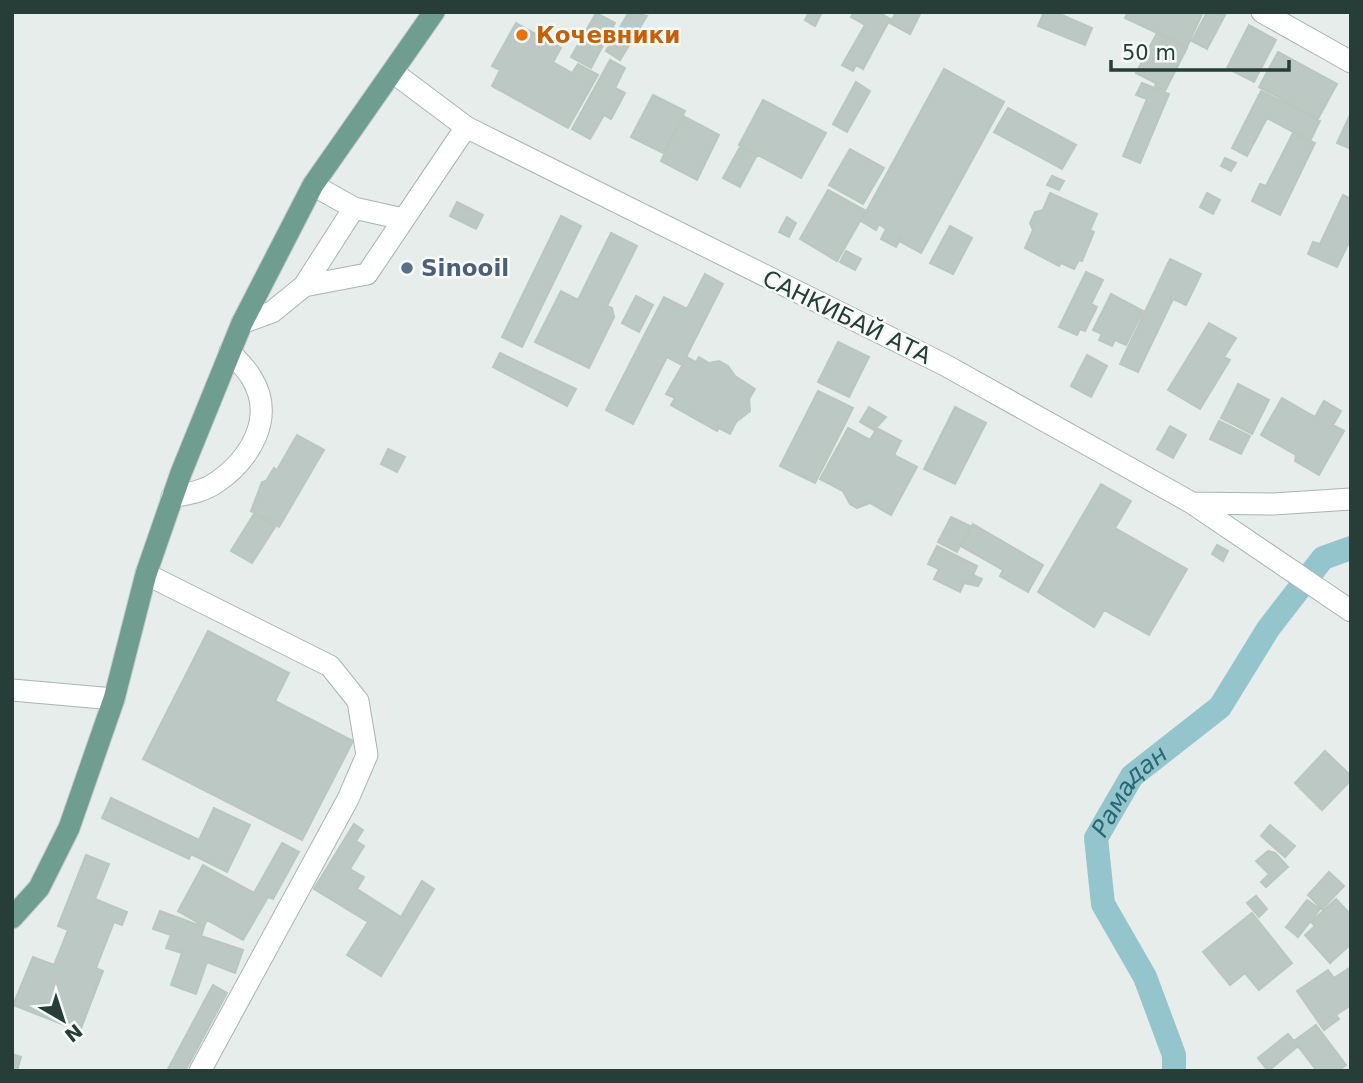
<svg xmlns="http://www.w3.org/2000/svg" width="1363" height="1083" font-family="'DejaVu Sans',sans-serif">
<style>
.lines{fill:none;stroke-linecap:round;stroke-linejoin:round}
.canal{stroke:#94c5cc;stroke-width:24}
.building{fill:#bbc8c3;stroke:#b9c7c1;stroke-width:2}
.minor-casing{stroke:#a9b5b1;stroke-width:23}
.major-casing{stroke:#c2c9c7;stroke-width:23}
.minor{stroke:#fff;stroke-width:21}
.major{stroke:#6f9e91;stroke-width:21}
.food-dot{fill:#e8710a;stroke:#f6faf8;stroke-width:2.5}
.service-dot{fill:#5c6f8a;stroke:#f6faf8;stroke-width:2.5}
.labels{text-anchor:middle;stroke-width:5;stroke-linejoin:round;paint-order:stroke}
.food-label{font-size:23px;font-weight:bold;fill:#c56008;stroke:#f6faf8;text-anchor:start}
.service-label{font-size:23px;font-weight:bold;fill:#4e5e75;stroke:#f6faf8;text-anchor:start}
.street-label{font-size:23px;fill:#263e37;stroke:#f6faf8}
.water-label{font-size:24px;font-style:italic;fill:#266975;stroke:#f6faf8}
</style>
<rect width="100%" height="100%" fill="#e6edea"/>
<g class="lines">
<path class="canal" id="s1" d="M1174,1071V1055L1145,977L1103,904L1096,838L1132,776L1220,707L1268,629L1323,558L1351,548"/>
</g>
<path class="building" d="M629,12L647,16L620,60L606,51Z
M809,12H822L815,26L805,20Z
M854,12H878L890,19L863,69L856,65L853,71L842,65L865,25L851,17Z
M896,12H921L910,34L890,23Z
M1044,12H1055L1092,28L1085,45L1038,26Z
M1128,12H1203L1187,47L1125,18Z
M1207,12L1225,15L1207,49L1192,41Z
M596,13L615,23L591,68L571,57Z
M516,23L561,48L553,62L572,73L578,64L598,75L568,128L492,86L500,70L492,66Z
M1249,25L1276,40L1254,82L1227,68Z
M1157,33L1187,48L1165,91L1155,86L1156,83L1136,73Z
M1278,52L1337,84L1318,119L1259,87Z
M610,60L625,68L615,88L625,93L611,119L604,115L590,139L572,129Z
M944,69L1004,102L921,253L901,242L902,236L896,247L881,239L886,229L879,224L876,230L861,221Z
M856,82L870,91L847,132L833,124Z
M1142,83L1169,94L1140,163L1123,156L1147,99L1136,95Z
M1261,91L1320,121L1310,141L1267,118L1247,156L1232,148Z
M653,95L685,111L663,153L631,137Z
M763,100L826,133L801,178L739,145Z
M1008,108L1076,145L1062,169L994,132Z
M1351,113V149L1337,143Z
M683,116L719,135L697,180L661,161Z
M1293,133L1315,143L1280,215L1252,201L1260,184L1266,186Z
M740,147L757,155L740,187L723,178Z
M850,149L884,168L863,204L829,185Z
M1225,158L1236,163L1231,171L1221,166Z
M1052,176L1064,181L1059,190L1047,185Z
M828,190L866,211L837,261L800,239Z
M1050,193L1097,214L1090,230L1094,232L1082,261L1079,260L1074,269L1061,263L1059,266L1025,248L1033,230L1030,223L1035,212L1043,210Z
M1207,193L1220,200L1213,214L1200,207Z
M1343,195L1351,199V238L1337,267L1308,254L1313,242L1320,244Z
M457,202L483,215L476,229L450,216Z
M561,216L581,226L522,347L502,337Z
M787,217L796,223L789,237L779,232Z
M950,226L972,238L953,274L930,263Z
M611,233L637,246L607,306L612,308L614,317L589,368L535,342L561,291L578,300Z
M846,251L861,259L855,270L840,262Z
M1170,259L1201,274L1186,305L1173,299L1138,372L1120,364Z
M1086,272L1103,280L1091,304L1097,307L1085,331L1080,329L1077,335L1059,327Z
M705,274L723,284L682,365L667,357L633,424L606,410L664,297L687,309Z
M1111,294L1143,311L1126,345L1115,340L1112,346L1099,340L1102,334L1093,330Z
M636,296L653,305L639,332L622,323Z
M1209,323L1236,338L1224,357L1230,360L1200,409L1168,390Z
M838,342L869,357L849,397L818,382Z
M500,353L576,389L567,406L493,367Z
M1087,355L1107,366L1091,397L1071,386Z
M687,357L696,362L699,357L709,363L719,361L728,366L735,376L755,389L749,399L750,411L736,422L730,434L719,428L717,431L671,405L675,398L666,394Z
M1238,384L1269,400L1252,434L1221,418Z
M818,391L853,408L815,483L780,466Z
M1282,398L1315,417L1324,401L1341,411L1333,425L1344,431L1319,475L1295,461L1296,455L1261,435Z
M869,407L886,417L874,430L860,422Z
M955,407L986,423L955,484L924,469Z
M1219,421L1250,436L1241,454L1210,439Z
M1170,426L1186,435L1173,458L1157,449Z
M848,428L870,440L877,428L901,441L894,455L917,467L891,515L870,503L857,508L850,504L843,491L820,479Z
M297,435L324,450L279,527L251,511L262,482L266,481L274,468L277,470Z
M388,449L405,457L397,472L381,464Z
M1101,484L1131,501L1115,528L1187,569L1149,635L1104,610L1094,627L1038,592Z
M254,514L275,527L252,563L231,551Z
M951,517L970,526L957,552L938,542Z
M973,524L1043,565L1028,592L1000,576L1003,570L961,546Z
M1217,545L1228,551L1223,561L1212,554Z
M937,546L977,566L973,575L982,579L978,586L964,583L960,592L934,579L939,569L928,564Z
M208,631L289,673L275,701L353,741L302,840L143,759Z
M1325,751L1351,776V780L1322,810L1295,783Z
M111,798L199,840L214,808L250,825L227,872L191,854L189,859L102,818Z
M354,824L363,830L356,841L364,846L350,869L364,877L357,889L401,917L422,881L434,889L381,976L347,955L368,922L314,889Z
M1270,825L1295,846L1285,857L1261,836Z
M282,843L299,852L273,899L268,897L243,940L207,920L204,926L178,911L203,865L254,893Z
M1268,851L1275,853L1288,867L1266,887L1261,882L1269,874L1256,861Z
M86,855L109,864L95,899L127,912L122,925L114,922L96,968L103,971L80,1031L13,1005L33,957L54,965L68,930L58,926Z
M1329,872L1344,886L1322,909L1308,895Z
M1256,896L1267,909L1259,917L1247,903Z
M1336,899L1351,915V944L1330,963L1305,935L1315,926L1311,922Z
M1307,900L1320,909L1298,937L1286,927Z
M160,911L204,927L201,936L243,950L235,973L207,962L196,994L171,985L182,953L166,948L171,935L153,929Z
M1252,913L1292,963L1259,990L1245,973L1230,985L1203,952Z
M1351,967V1005L1336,1015L1339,1019L1324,1030L1297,991L1328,970L1334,978Z
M213,985L227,993L185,1071H172L168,1069Z
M1316,1025L1346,1065L1338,1071H1317L1294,1041Z
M1288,1034L1298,1046L1268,1071L1258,1058Z
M12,1054L21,1057L17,1071H12Z"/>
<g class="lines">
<defs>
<path id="minor" d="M1262,12L1351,62
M394,73L466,127L945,365L1192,503L1351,611
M313,185L354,208L403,219
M304,286L367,274L466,127
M242,323L272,312L304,286L354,208
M172,497C186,494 202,492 214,484C249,461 277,418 251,377C246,368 237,360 230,352
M1192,503L1273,504L1351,499
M146,574L330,666L358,701L367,755L348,799L200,1071
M12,690L114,699"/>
<path id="major" d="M12,918L39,888L69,828L114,699L146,574L181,473L242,323L313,185L434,12"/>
</defs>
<use href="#minor" class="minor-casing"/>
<use href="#major" class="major-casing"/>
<use href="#minor" class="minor"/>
<use href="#major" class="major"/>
</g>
<circle class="food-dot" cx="522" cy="35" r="7"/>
<circle class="service-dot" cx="407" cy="268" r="7"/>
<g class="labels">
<g class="food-label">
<text x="536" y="43">Кочевники</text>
</g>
<g class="service-label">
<text x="421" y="276">Sinooil</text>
</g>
<g class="street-label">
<text transform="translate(847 317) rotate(26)" y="8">САНКИБАЙ АТА</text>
</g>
<g class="water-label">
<text dy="8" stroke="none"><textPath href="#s1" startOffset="308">Рамадан</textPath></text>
</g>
</g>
<rect width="1363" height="1083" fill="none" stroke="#263e37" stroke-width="28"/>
<g transform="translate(63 1020) rotate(141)" stroke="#f6faf8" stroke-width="5" paint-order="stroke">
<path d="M0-5L12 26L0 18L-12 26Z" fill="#263e37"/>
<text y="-10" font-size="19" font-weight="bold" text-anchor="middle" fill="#263e37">N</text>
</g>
<path d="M1111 60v10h178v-10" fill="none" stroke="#263e37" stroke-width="3.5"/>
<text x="1122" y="60" font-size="21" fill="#263e37" stroke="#f6faf8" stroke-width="5" paint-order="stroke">50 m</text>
</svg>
